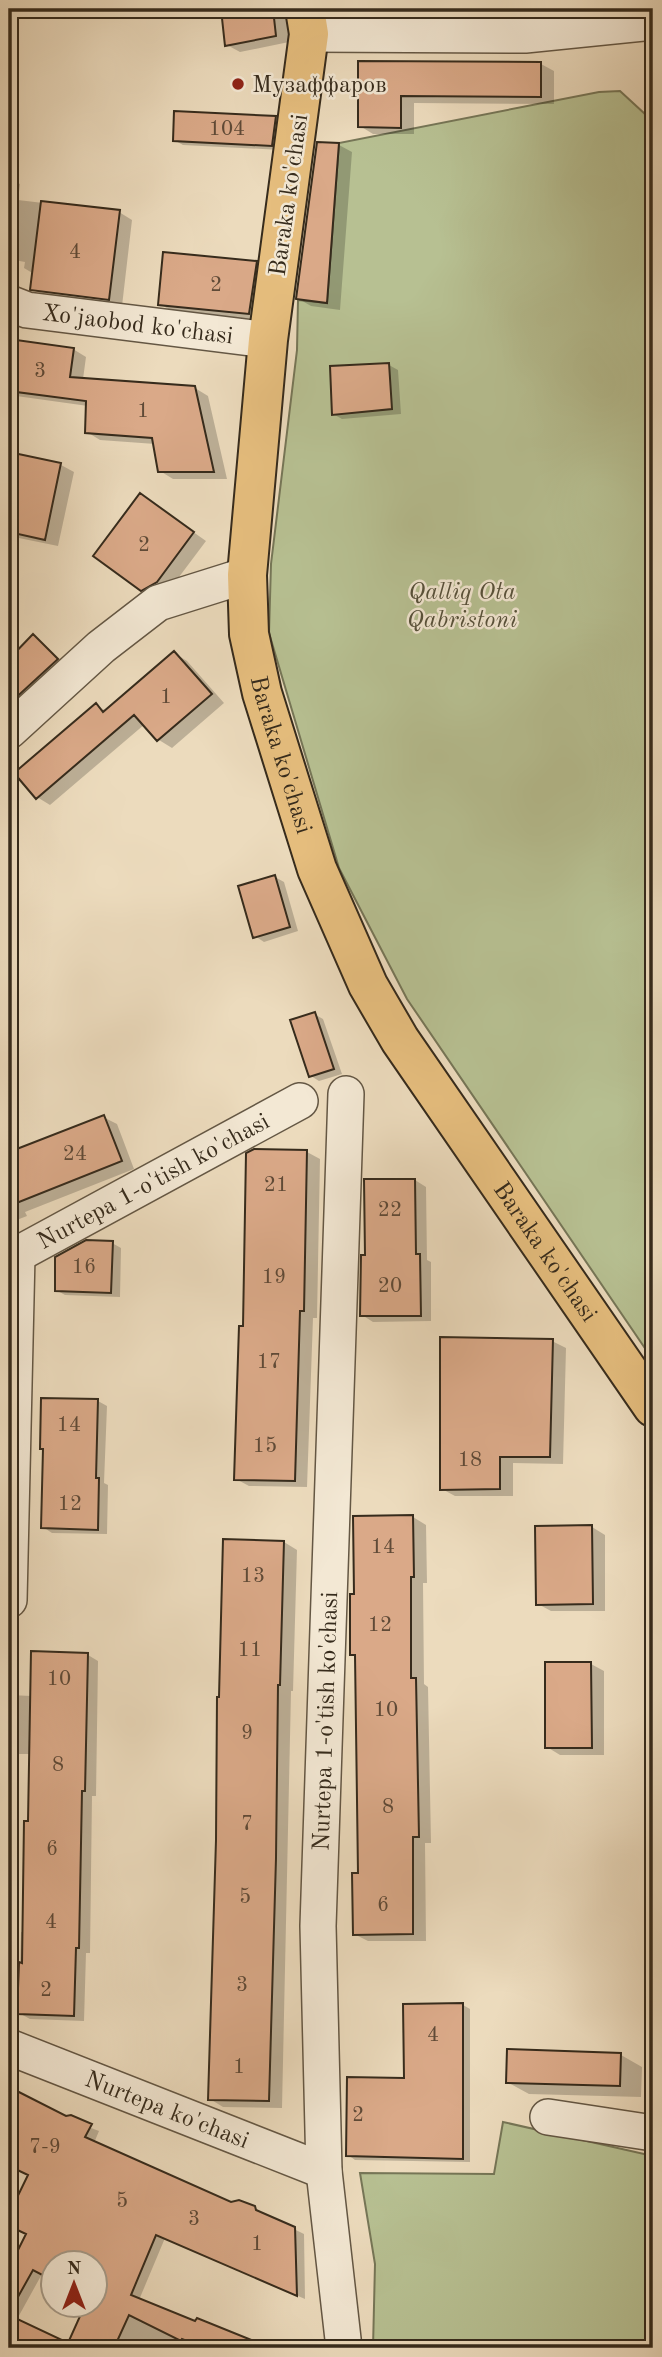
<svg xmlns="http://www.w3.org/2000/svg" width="662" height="2357" font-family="'Old Standard TT',serif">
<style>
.green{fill:#b7c092;stroke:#767657;stroke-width:2}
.shadow{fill:#0003;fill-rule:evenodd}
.building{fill:#daa988;stroke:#362b1c;stroke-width:2}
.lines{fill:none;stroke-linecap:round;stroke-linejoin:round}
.minor-casing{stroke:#645744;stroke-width:38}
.major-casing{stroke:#362b1c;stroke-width:42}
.minor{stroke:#f3e8d4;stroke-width:35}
.major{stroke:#e6be7e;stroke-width:38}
.poi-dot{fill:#8f2418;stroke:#f3e8d4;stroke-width:2.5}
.labels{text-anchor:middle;stroke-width:5;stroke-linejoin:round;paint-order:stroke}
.number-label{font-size:21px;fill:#5f4a37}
.poi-label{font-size:24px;fill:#362b1c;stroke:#f3e8d4;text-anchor:start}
.street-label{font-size:24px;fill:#362b1c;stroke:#f3e8d4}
.park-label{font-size:24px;font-style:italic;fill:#56503a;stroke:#f3e8d4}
</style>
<rect width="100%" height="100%" fill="#ecdbbd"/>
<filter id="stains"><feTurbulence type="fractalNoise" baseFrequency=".00286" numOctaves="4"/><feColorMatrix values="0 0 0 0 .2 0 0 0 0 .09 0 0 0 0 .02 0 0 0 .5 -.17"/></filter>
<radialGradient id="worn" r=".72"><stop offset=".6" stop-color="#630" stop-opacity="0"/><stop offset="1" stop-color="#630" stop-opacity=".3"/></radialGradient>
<path class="green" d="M620,91L646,115L653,126V1360L407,999L339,868L269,633L271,564L297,350L298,300L327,303L339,143L599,92Z
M503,2122L653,2156V2348H373L375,2264L360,2173L494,2174Z"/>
<path class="shadow" d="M222,9H285L289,42L240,52L227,45Z
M349,9H405L407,19L363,21L350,13Z
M567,9H619L576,15Z
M360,63L541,64L554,71V104L414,103V134H373L360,126Z
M275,117L284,123L281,150L183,145L174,140Z
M339,145L352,152L340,310L311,306L297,298Z
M9,178L20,184L18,200L119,212L132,220L122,306L45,296L32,289L34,274L24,268L25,262L9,259Z
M256,262L269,270L262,320L173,312L160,304Z
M9,340L73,349L86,357L83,379L195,388L208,396L227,479H173L160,471L155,444L100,440L87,432L88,406L9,395Z
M389,365L398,370L401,414L342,419L333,414Z
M9,454L61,465L74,472L58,546L9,536Z
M141,495L206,541L170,589L155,597L142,589Z
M33,636L42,642L66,665L25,702L9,689V661Z
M174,653L187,661L224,703L172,748L159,740L145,724L50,805L37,797L96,705L106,711Z
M275,877L284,882L298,931L264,942L255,936Z
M314,1014L323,1019L342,1074L319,1081L311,1076Z
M103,1117L117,1124L134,1169L25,1212L27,1216L9,1223V1159Z
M307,1152L320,1159L317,1318H313L307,1487L249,1486L236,1479Z
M415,1180L426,1187L427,1260L431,1262V1321L373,1322L362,1315L367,1256Z
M112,1243L121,1248L120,1297L65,1295L56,1290Z
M552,1341L566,1348L563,1464L513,1463V1496H455L442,1489Z
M98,1401L107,1406L104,1483L108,1485L107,1534L52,1533L43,1527Z
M413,1517L426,1525L427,1583H423L424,1684L428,1687L431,1843H425L426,1941H368L354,1934L360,1875L357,1657L352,1654L355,1596Z
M592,1527L605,1535V1611H551L538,1604Z
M284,1542L297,1550L293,1691H291L282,2108L223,2107L210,2099Z
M88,1655L98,1661L96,1796H92L90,1953H86L84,2021L30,2019L19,2013L21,1932L26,1933L31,1754H9V1695L32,1696Z
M591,1664L604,1671V1755H560L547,1747Z
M463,2005L470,2009V2162L355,2160L348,2155Z
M621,2055L642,2067L641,2097L529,2094L507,2082Z
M9,2089L65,2118L99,2131L94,2143L230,2204L254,2207L265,2215L304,2234L305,2299L165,2238L139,2300L196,2323L198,2320L270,2348H206L191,2342L189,2348H9V2272L29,2234L9,2224V2218L30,2175L9,2165ZM52,2262H94V2304H87L69,2345L16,2321L42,2274L52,2279Z"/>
<path class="building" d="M221,9H273L276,36L225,46Z
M358,61L541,62V97L401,96V128L358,127Z
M174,111L276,116L272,146L173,141Z
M317,142L339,143L327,303L296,299Z
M41,201L120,210L109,300L30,290Z
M163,252L257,261L249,314L158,305Z
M9,339L74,348L70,377L195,386L214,472H158L152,438L85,433L86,401L9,391Z
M389,363L392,409L332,415L330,366Z
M9,452L61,463L45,540L9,532Z
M140,493L194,532L157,582L141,591L93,556Z
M33,634L58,659L9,704V659Z
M174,651L212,694L157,741L134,715L36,799L14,773L96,703L103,712Z
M275,875L290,927L253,938L238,886Z
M315,1012L334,1069L309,1077L290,1020Z
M104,1115L122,1161L9,1206V1152Z
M254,1149L307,1150L304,1311H300L295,1481L234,1480L239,1326H243L246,1153Z
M364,1179H415L416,1254H420L421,1316H360L361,1255H365Z
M86,1240L113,1241L111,1293L55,1291V1257Z
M440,1337L553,1339L550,1457H500V1489L440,1490Z
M41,1398L98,1399L96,1478H99L98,1530L41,1528L43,1449H40Z
M413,1515L414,1577H411V1678H416L419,1837H413V1934L353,1935L352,1873H358L355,1655H350V1594H354L353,1516Z
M592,1525L593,1604L536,1605L535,1526Z
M223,1539L284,1541L280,1685H278L276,1858L269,2101L208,2100L216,1840L217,1697H219Z
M31,1651L88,1653L85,1791H82L79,1948H76L74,2016L17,2014L19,1962L22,1963L24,1821H28Z
M545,1662H591L592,1748H545Z
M463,2003V2159L346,2156L347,2077L404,2078L403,2004Z
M507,2049L621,2053L620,2086L506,2083Z
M9,2087L66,2116L71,2115L92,2124L85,2137L231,2202L239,2200L255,2206L256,2210L295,2227L297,2296L156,2235L131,2295L195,2321L197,2318L271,2348H206L182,2339L181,2341L129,2315L114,2348H9V2315L68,2343L85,2305H94V2263H52V2280L33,2270L9,2313V2268L26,2234L9,2226V2214L28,2175L9,2166Z"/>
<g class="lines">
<defs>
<g id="minor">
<path d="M309,34L525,35L653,22"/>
<path id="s1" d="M9,303L27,310L268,340"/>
<path d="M9,731L101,647L158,603L247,575"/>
<path id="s2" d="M9,1259L300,1101"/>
<path d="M9,1600L17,1255"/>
<path id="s3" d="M9,2047L324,2171"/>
<path d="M548,2117L653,2133"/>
<path id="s4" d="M344,2348L324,2171L318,1926L346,1094"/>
</g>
<g id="major">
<path id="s5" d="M305,9L309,34L268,340L247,575L249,634L262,693L317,869L368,985L400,1040L653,1407"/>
</g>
</defs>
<use href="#minor" class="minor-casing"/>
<use href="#major" class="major-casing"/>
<use href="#minor" class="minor"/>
<use href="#major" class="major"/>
</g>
<circle class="poi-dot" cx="238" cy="84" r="7"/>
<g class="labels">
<g class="number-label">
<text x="227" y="135">104</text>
<text x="75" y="258">4</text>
<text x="216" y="291">2</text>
<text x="40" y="377">3</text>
<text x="143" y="417">1</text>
<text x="144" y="551">2</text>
<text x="166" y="703">1</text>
<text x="75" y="1160">24</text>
<text x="276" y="1191">21</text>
<text x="390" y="1216">22</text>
<text x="84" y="1273">16</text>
<text x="274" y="1283">19</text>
<text x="390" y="1292">20</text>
<text x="269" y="1368">17</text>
<text x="69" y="1431">14</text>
<text x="265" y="1452">15</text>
<text x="470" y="1466">18</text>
<text x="70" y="1510">12</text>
<text x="383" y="1553">14</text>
<text x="253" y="1582">13</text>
<text x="380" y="1631">12</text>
<text x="250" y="1656">11</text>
<text x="59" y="1685">10</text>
<text x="386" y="1716">10</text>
<text x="247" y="1739">9</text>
<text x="58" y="1771">8</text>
<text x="388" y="1813">8</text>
<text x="247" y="1830">7</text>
<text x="52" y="1855">6</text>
<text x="245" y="1903">5</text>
<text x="383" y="1911">6</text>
<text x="51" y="1928">4</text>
<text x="242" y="1991">3</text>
<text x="46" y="1996">2</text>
<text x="433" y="2041">4</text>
<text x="239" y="2073">1</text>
<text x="358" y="2121">2</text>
<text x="45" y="2153">7-9</text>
<text x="122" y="2207">5</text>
<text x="194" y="2225">3</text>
<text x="257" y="2250">1</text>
</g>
<g class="poi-label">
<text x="252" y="92">Музаффаров</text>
</g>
<g class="street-label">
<text transform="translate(288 195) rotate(-82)" y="8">Baraka ko'chasi</text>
<text dy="8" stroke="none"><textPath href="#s1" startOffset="131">Xo'jaobod ko'chasi</textPath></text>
<text dy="8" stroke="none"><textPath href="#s5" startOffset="754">Baraka ko'chasi</textPath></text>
<text dy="8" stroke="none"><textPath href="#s2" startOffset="164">Nurtepa 1-o'tish ko'chasi</textPath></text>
<text dy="8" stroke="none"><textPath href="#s5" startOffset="1321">Baraka ko'chasi</textPath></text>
<text dy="8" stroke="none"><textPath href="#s4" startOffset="628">Nurtepa 1-o'tish ko'chasi</textPath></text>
<text dy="8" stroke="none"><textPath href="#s3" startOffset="170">Nurtepa ko'chasi</textPath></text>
</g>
<g class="park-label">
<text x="462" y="599">Qalliq Ota<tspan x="462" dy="28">Qabristoni</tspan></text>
</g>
</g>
<rect width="662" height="2357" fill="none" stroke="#ecdbbd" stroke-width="35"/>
<rect x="10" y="10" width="641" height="2336" fill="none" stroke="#362b1c" stroke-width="3.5"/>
<rect x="18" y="18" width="627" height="2322" fill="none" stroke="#362b1c" stroke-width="2"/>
<g transform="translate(74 2284)"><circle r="33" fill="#f3e8d4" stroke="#a79c8a" stroke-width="2"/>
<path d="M0-5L12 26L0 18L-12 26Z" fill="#8f2418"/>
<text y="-10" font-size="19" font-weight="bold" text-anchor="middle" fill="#362b1c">N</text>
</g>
<rect width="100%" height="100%" filter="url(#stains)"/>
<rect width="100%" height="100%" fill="url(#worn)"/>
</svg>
